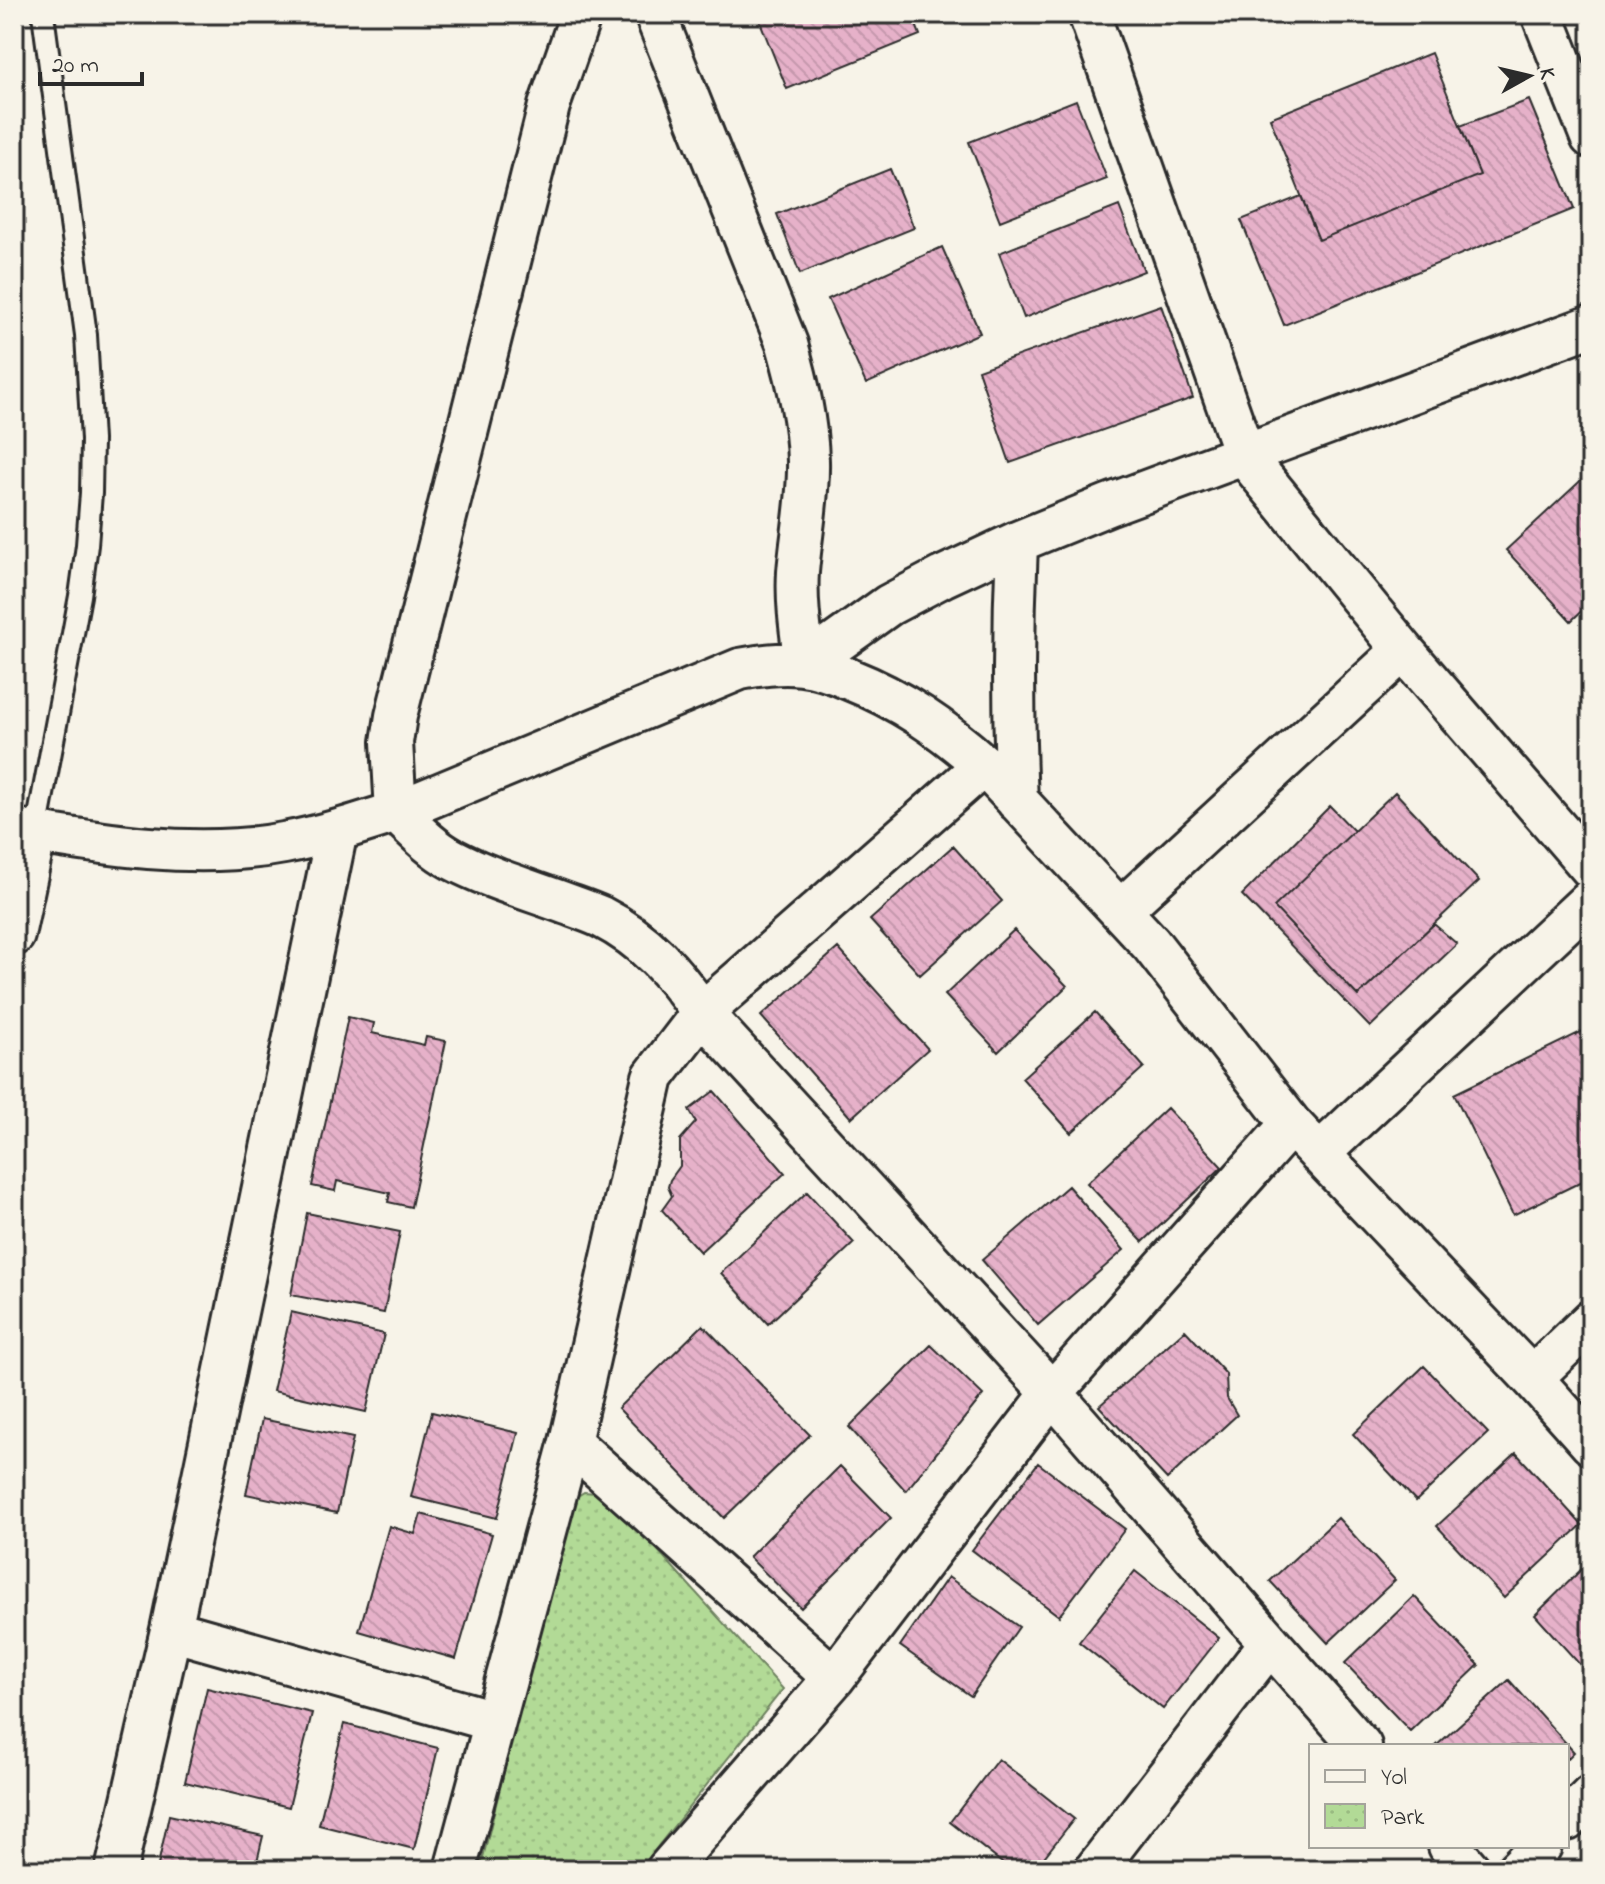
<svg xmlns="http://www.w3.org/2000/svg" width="1605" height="1884" font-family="'Indie Flower',sans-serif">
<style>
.park{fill:url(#park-dots);stroke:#6e8260;stroke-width:2}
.building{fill:url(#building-back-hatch);stroke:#2b2b2b;stroke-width:2}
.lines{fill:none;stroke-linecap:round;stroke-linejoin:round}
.service-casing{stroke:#2b2b2b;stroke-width:26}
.minor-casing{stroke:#2b2b2b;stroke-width:46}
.service{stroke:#f7f3e8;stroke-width:20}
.minor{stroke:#f7f3e8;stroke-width:40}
</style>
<defs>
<pattern id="park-dots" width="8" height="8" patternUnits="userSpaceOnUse" patternTransform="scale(2)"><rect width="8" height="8" fill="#b2da96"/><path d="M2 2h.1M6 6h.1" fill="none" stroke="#99bb81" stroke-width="1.8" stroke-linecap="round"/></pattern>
<pattern id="building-back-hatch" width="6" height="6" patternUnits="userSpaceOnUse" patternTransform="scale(2)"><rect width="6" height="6" fill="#e6b1c9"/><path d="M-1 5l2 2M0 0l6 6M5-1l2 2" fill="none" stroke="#c598ad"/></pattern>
</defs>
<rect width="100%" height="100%" fill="#f7f3e8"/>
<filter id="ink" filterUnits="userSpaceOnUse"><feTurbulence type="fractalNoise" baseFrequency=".0125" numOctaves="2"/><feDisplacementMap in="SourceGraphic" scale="16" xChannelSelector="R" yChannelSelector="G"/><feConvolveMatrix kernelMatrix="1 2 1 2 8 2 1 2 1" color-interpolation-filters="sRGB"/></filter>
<g filter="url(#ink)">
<path class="park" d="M584,1492L607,1494L783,1689L639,1870H480L570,1501Z"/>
<path class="building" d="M757,14H912L920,35L787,89Z
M1431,53L1480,175L1319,240L1270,118Z
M1076,100L1107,179L1000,221L969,142Z
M1529,100L1574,209L1284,325L1241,220L1301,196L1319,240L1480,175L1460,126Z
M890,169L914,228L800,274L777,214Z
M1119,206L1144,271L1024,318L999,253Z
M942,247L980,333L866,384L828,299Z
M1161,305L1193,398L1010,463L978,370Z
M1591,471V602L1571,621L1506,550Z
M1395,792L1479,881L1358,996L1274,907Z
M1330,806L1354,831L1274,907L1358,996L1434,924L1457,944L1370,1027L1242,895Z
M953,846L1002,901L920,975L870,920Z
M1014,930L1067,986L998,1052L945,995Z
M838,948L928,1049L851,1118L761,1016Z
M1591,953V996L1587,992L1582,983V973L1584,963Z
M1095,1012L1144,1067L1071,1133L1022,1078Z
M348,1017L374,1023L372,1033L424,1045L426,1037L446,1041L411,1207L388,1202L390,1193L337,1181L335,1191L312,1186Z
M1591,1027V1177L1513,1215L1454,1094Z
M714,1091L785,1173L700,1252L662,1210L672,1196L668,1187L670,1180L680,1166V1140L696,1122L689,1110Z
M1167,1108L1222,1167L1143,1242L1087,1183Z
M1068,1186L1124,1250L1038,1325L982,1260Z
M807,1192L854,1243L768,1324L721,1273Z
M307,1213L400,1232L384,1313L291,1295Z
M291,1312L384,1334L366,1412L273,1391Z
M703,1325L810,1435L724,1518L618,1408Z
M1185,1330L1226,1374L1227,1398L1237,1415L1167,1479L1099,1406Z
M931,1345L983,1395L906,1491L849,1427Z
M1424,1366L1488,1433L1416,1501L1353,1434Z
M432,1412L518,1433L497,1518L411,1497Z
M262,1419L353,1438L337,1513L246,1494Z
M1516,1453L1582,1525L1504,1598L1437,1526Z
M1038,1463L1125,1529L1059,1616L972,1550Z
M840,1466L891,1518L801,1608L749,1557Z
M421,1514L492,1534L456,1659L359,1631L389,1526L415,1534Z
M1338,1518L1395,1580L1328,1643L1270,1581Z
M1591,1560V1677L1535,1615Z
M1135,1571L1219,1638L1163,1709L1079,1642Z
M948,1577L1019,1627L971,1696L900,1646Z
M1414,1596L1479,1665L1410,1731L1345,1663Z
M1509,1680L1574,1752L1567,1759V1746H1436Z
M207,1688L312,1713L289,1807L185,1782Z
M344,1724L438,1748L414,1849L319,1825Z
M998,1759L1074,1819L1034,1870H1011L950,1822Z
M169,1815L263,1836L255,1870H157Z"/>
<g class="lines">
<defs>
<path id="service" d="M36,832L80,596L87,545L91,493L92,440L86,335L43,14"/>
<path id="minor" d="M581,14L549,106L396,716L392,742L396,812C414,829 430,847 452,859C488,878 529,890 567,904C578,908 590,912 601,917C646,940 674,972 702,1013L1052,1393L1270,1643
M655,14L787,344C798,383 807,421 808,461C809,498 801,535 798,572C796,603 801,634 805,665L889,605L942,577L1017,542L1108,505L1591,326
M1089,14L1245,456L1403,650L1591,868
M1542,14L1591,137
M1017,542C1013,629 1013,715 1017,801
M14,829C100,844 197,860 284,843C322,836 359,824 396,812L740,669C761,665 781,662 802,665C818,667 835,673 849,679C902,700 942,728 984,765L1151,944L1291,1124L1532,1378L1591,1444
M1120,911L1403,650
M14,935L36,832
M1319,1154L1591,899
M1532,1378L1591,1321
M570,1442L834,1678
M171,1630L494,1721
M1567,1820L1591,1796
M1449,1846L1470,1870
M116,1870L171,1630L337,831
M455,1870L570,1442L653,1077L702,1013L984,765
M667,1870L834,1678L1052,1393L1291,1124
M1095,1870L1270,1643L1361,1746
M1517,1870L1541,1846"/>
</defs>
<use href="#service" class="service-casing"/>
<use href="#minor" class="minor-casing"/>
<use href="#service" class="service"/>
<use href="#minor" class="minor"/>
</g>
</g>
<rect width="1605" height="1884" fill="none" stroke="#f7f3e8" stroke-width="48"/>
<rect x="24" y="24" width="1557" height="1836" fill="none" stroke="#2b2b2b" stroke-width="3" filter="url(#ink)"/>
<rect x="1309" y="1744" width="260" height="104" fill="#f7f3e8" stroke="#a5a39c" stroke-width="2"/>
<rect x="1325" y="1770" width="40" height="12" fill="#f7f3e8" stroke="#a5a39c" stroke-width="2"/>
<text x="1381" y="1784" font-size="24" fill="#2b2b2b">Yol</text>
<rect x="1325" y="1804" width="40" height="24" fill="url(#park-dots)" stroke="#a5a39c" stroke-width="2"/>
<text x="1381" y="1824" font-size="24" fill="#2b2b2b">Park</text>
<g transform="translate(1529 76) rotate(82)" stroke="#f7f3e8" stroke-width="6" paint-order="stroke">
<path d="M0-6L14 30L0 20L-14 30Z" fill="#2b2b2b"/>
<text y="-12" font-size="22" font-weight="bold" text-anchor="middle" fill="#2b2b2b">K</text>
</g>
<path d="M40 72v12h102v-12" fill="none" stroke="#2b2b2b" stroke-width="4"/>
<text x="52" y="72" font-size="24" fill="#2b2b2b" stroke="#f7f3e8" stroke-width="6" paint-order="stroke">20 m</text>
</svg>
